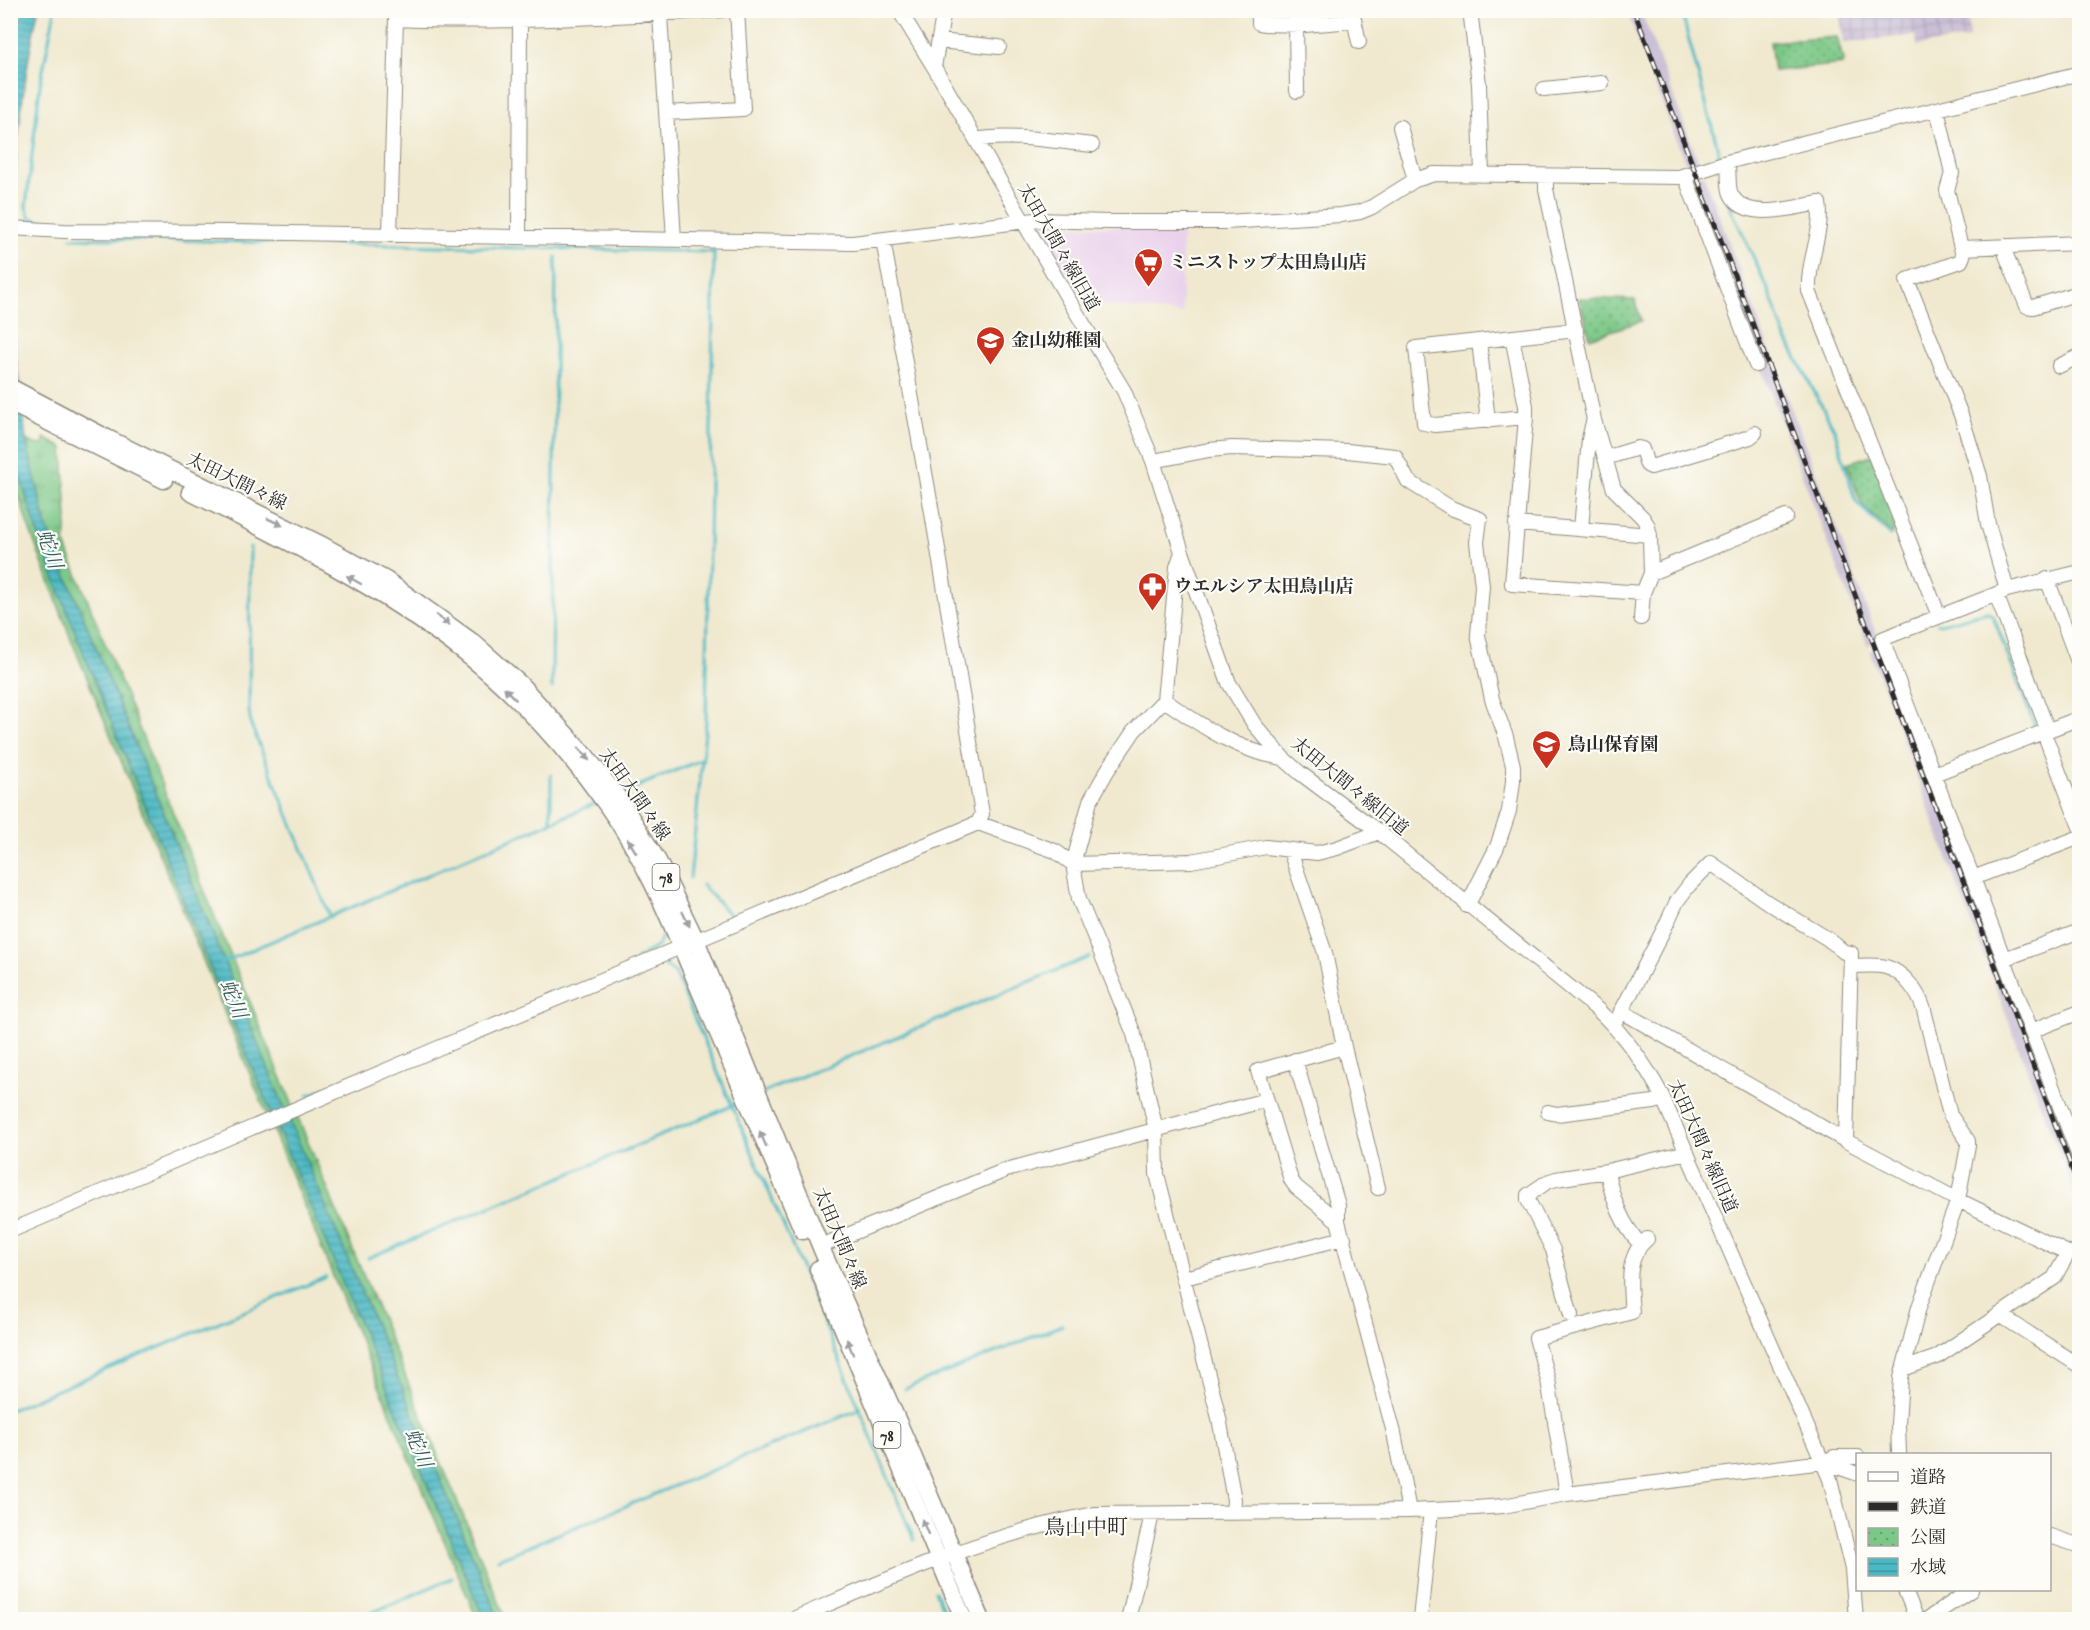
<svg xmlns="http://www.w3.org/2000/svg" width="2090" height="1630" font-family="'IM FELL English','Noto Serif JP',serif">
<style>
.built{fill:#ead1ec}
.industrial{fill:url(#industrial-grid)}
.railway{fill:#cabfd6}
.grass{fill:url(#grass-tufts);stroke:#537a59;stroke-width:1.5}
.park{fill:url(#park-dots);stroke:#537a59;stroke-width:1.5}
.water{fill:url(#water-rules);stroke:#3b7278;stroke-width:1.5}
.lines{fill:none;stroke-linecap:round;stroke-linejoin:round}
.stream{stroke:#4bb9c4;stroke-width:3}
.minor-casing{stroke:#8e8a7d;stroke-width:16}
.major-casing{stroke:#8e8a7d;stroke-width:19}
.minor{stroke:#fff;stroke-width:14}
.major{stroke:#fff;stroke-width:16}
.rail-casing{stroke:#2b2b2b;stroke-width:5}
.rail{stroke:#fdfcf7;stroke-width:3;stroke-dasharray:9;stroke-linecap:butt}
.oneway{fill:#a0a0a0}
.labels{text-anchor:middle;stroke-width:4.5;stroke-linejoin:round;paint-order:stroke}
.shield{fill:#fdfcf7;stroke:#6a6a68;stroke-width:1.5}
.shield-label{font-size:16px;font-weight:bold;fill:#2b2b2b}
.street-label{font-size:18px;fill:#2b2b2b;stroke:#fdfcf7}
.poi-label{font-size:18px;font-weight:bold;fill:#2b2b2b;stroke:#fdfcf7;text-anchor:start}
.water-label{font-size:20px;font-style:italic;fill:#365d61;stroke:#fdfcf7}
.quarter-label{font-size:21px;fill:#2b2b2b;stroke:#fdfcf7}
</style>
<defs>
<pattern id="industrial-grid" width="8" height="8" patternUnits="userSpaceOnUse" patternTransform="scale(1.5)"><rect width="8" height="8" fill="#cabfd6"/><path d="M0 4h8M4 0v8" fill="none" stroke="#aea4b8"/></pattern>
<pattern id="grass-tufts" width="24" height="20" patternUnits="userSpaceOnUse" patternTransform="scale(1.5)"><rect width="24" height="20" fill="#7bc887"/><path d="M3 7l-1-3M5 7V3M7 7l1-3M15 17l-1-3M17 17v-4M19 17l1-3" fill="none" stroke="#65a36f"/></pattern>
<pattern id="park-dots" width="8" height="8" patternUnits="userSpaceOnUse" patternTransform="scale(1.5)"><rect width="8" height="8" fill="#7bc887"/><path d="M2 2h.1M6 6h.1" fill="none" stroke="#65a36f" stroke-width="1.8" stroke-linecap="round"/></pattern>
<pattern id="water-rules" width="6" height="5" patternUnits="userSpaceOnUse" patternTransform="scale(1.5)"><rect width="6" height="5" fill="#4bb9c4"/><path d="M0 2.5h6" fill="none" stroke="#3f979f"/></pattern>
</defs>
<rect width="100%" height="100%" fill="#fdfcf7"/>
<filter id="ink" filterUnits="userSpaceOnUse"><feTurbulence type="fractalNoise" baseFrequency=".0167" numOctaves="2"/><feDisplacementMap in="SourceGraphic" scale="12" xChannelSelector="R" yChannelSelector="G"/><feConvolveMatrix kernelMatrix="1 2 1 2 8 2 1 2 1" color-interpolation-filters="sRGB"/></filter>
<filter id="wash" filterUnits="userSpaceOnUse"><feTurbulence type="fractalNoise" baseFrequency=".008" numOctaves="4" result="noise"/><feDisplacementMap in="SourceGraphic" scale="24" xChannelSelector="R" yChannelSelector="G"/><feGaussianBlur stdDeviation="1.35" result="paint"/><feColorMatrix in="noise" values="0 0 0 0 0 0 0 0 0 0 0 0 0 0 0 0 0 1.4 0 .05"/><feComposite in="paint" operator="in"/></filter>
<g filter="url(#wash)">
<rect width="100%" height="100%" fill="#f0e9cf"/>
<path class="built" d="M1043,225L1182,228V314L1103,305L1092,293L1073,289L1043,238Z"/>
<path class="industrial" d="M1839,11H1968L1969,38L1917,46L1916,35L1844,43Z"/>
<path class="railway" d="M1627,11H1641L1700,166L1688,170Z
M1703,174L1877,636L1868,646L1761,368L1692,177Z
M1879,642L2079,1173V1205L2013,1033L1870,652Z"/>
<path class="grass" d="M10,434L18,470L42,546L76,634L214,977L484,1619H477L330,1269L71,639L28,525L14,481L11,469Z
M44,438L63,448L67,518L65,544L86,596L223,937L506,1619H499L273,1081L47,528L26,440L35,444L43,445Z"/>
<path class="park" d="M1837,37L1844,64L1774,71L1770,42Z
M1579,298L1635,300L1641,321L1590,338Z
M1872,455L1896,519L1893,520V526H1897L1893,534L1863,506L1859,498L1847,463Z"/>
<path class="water" d="M22,11H38C17,106 10,205 14,303L12,306L15,349L26,440L47,528L273,1081L499,1619H484L214,977L76,634L42,546L18,470L10,434L11,66Z"/>
<g class="lines">
<path class="stream" d="M1681,10L1720,157
M1723,191L1767,287L1785,336L1835,431L1855,499L1858,504L1890,535
M55,224L30,218L26,207L40,85L55,10
M71,238L714,252L706,722L690,878
M1897,541L1902,547L1920,587
M250,547L249,711L251,725L330,916
M1937,623L1940,624L1987,612L1993,616L2036,729
M552,688L556,257
M622,793L703,759
M551,821V775
M702,885L732,917
M637,958L658,946L662,937
M221,963L599,802
M667,963L665,966L675,973L791,1243L914,1540
M764,1092L1089,957
M308,1095L327,1088
M368,1258L741,1102
M905,1389L1062,1325
M10,1410L326,1277
M498,1559L860,1409
M935,1591L948,1620
M355,1620L452,1578"/>
</g>
</g>
<g filter="url(#ink)">
<g class="lines">
<defs>
<path id="minor" d="M899,10L934,67L1067,297L1124,391L1153,461L1182,552L1229,683L1254,724L1283,758L1300,773L1379,832L1598,1010C1624,1035 1644,1062 1661,1094L1830,1479L1852,1569L1856,1620
M1259,10V23L1264,24L1305,25L1353,21
M1352,10L1359,42
M1470,10L1479,84L1482,175
M660,15L674,239
M1296,25L1297,91
M939,41L999,47
M934,67L944,10
M1544,89L1602,83
M1937,109L1952,173L1947,190L1963,256L1961,261L1907,280L1961,415L1980,476L1988,524L2007,590
M666,113L743,109L737,10
M1400,127L1415,180
M976,140C1006,133 1060,142 1092,145
M1727,162C1730,172 1727,185 1731,194C1745,223 1795,207 1819,203C1824,230 1807,261 1809,291L1939,616
M1546,176V189L1594,420L1605,458L1614,489L1643,518L1648,526L1650,538L1651,573L1643,593L1641,618
M1685,176L1756,365
M10,228L64,231L231,232L853,243L1035,220L1109,222H1225L1341,215L1360,212L1372,207L1415,180L1434,174L1679,177L1727,162L2080,73
M390,235L396,19C505,24 614,16 723,10
M519,237L520,19
M883,240L928,489L982,814L978,823
M2005,246L2006,255L2027,306L2033,307L2072,295L2080,296
M1962,248L2080,243
M1512,337L1526,406V417L1512,584L1643,593
M1479,341L1488,421
M2059,366L2080,356
M1526,417L1435,425L1424,423L1416,348L1576,330
M1605,458L1638,448L1642,449L1647,465L1651,467L1750,437L1755,433
M1153,461L1209,450L1232,448L1347,451L1395,456L1408,481L1451,508L1480,519L1477,542L1482,586L1478,635L1492,699L1506,737L1513,766V781L1509,811L1497,847L1467,906
M1516,524L1650,535
M1581,529L1589,439L1593,422
M1182,552L1177,567L1164,700L1134,731L1107,771L1090,801L1073,864L1079,899L1134,1034L1156,1130L1157,1174L1219,1418L1234,1500L1233,1513
M2080,572L2007,590L1882,639L2080,1159
M1651,573L1786,517
M2047,579L2080,667
M1996,594L2048,731
M1164,700C1200,725 1239,752 1283,758
M2044,733L2080,827
M1934,774L2080,718
M1290,851L1325,953L1344,1047L1378,1188
M1973,878L2080,837
M2004,959L2080,931
M1851,966C1862,966 1875,964 1886,967C1904,972 1919,993 1924,1010L1950,1115L1968,1141V1145L1958,1200L1919,1307L1901,1378L1898,1424L1899,1454
M1621,1011L1846,1141L1958,1200L2068,1253L2054,1278L1937,1357L1903,1369
M1618,1018L1666,925L1677,901L1690,884L1711,863L1767,902L1828,939L1844,952L1851,953L1846,1141
M2031,1031L2080,1012
M1295,1060L1338,1205V1221L1394,1433L1409,1511
M1548,1112L1557,1114L1654,1102L1663,1098
M1607,1171C1612,1199 1621,1223 1640,1244
M1338,1221L1296,1187L1291,1180L1258,1071L1344,1047
M10,1231L436,1049L978,823L1055,851L1073,864L1191,861L1266,847L1317,853L1337,848L1379,832
M821,1246L1006,1170L1266,1100
M1184,1278L1344,1238
M1571,1315L1553,1250L1528,1200V1195L1547,1182L1556,1179L1607,1171L1687,1152
M2000,1315L2080,1366
M1823,1462L1858,1474
M1567,1494L1548,1380L1536,1338L1632,1312C1630,1287 1625,1256 1647,1239
M2050,1536L2080,1546
M1905,1590L1917,1620
M791,1620C890,1578 989,1533 1096,1514L1409,1511L1475,1508L1503,1506L1567,1494L1823,1462L1834,1457H1858
M1128,1620L1152,1514
M1420,1620L1431,1510
M1926,1620L1971,1590"/>
<path id="major" d="M10,387L107,438L324,546L386,580L474,643L519,683L586,756L620,800L658,861L696,940L822,1250L908,1444L982,1620
M10,403L164,480
M190,492C285,539 383,588 466,654C516,693 569,752 606,804C648,862 674,930 702,996C736,1074 769,1153 803,1231
M818,1269L964,1620"/>
</defs>
<use href="#minor" class="minor-casing"/>
<use href="#major" class="major-casing"/>
<use href="#minor" class="minor"/>
<use href="#major" class="major"/>
<defs>
<path id="rail" d="M1634,10L2080,1190"/>
</defs>
<use href="#rail" class="rail-casing"/>
<use href="#rail" class="rail"/>
</g>
<defs><path id="oneway-solid" d="M-6-.8H1V-3.2L6.5 0L1 3.2V.8H-6Z" transform="scale(1.5)"/></defs>
<g class="oneway">
<use href="#oneway-solid" transform="translate(275 522) rotate(26)"/>
<use href="#oneway-solid" transform="translate(354 580) rotate(-150)"/>
<use href="#oneway-solid" transform="translate(443 620) rotate(37)"/>
<use href="#oneway-solid" transform="translate(510 694) rotate(-135)"/>
<use href="#oneway-solid" transform="translate(584 754) rotate(50)"/>
<use href="#oneway-solid" transform="translate(632 846) rotate(-121)"/>
<use href="#oneway-solid" transform="translate(686 919) rotate(64)"/>
<use href="#oneway-solid" transform="translate(763 1139) rotate(-113)"/>
<use href="#oneway-solid" transform="translate(850 1347) rotate(-112)"/>
<use href="#oneway-solid" transform="translate(925 1527) rotate(-113)"/>
</g>
</g>
<defs>
<symbol id="supermarket-pin" viewBox="-11 -11 22 30"><path d="M0 17L-7.5 6A9.5 9.5 0 1 1 7.5 6Z" fill="#c8321e" stroke="#fdfcf7"/><path d="M-6-5.5h2.5l.6 2H6L4.5 2H-2.5L-4.4-4H-6ZM-1.5 3.2a1.3 1.3 0 1 0 .1 0ZM3 3.2a1.3 1.3 0 1 0 .1 0Z" fill="#fff"/></symbol>
<symbol id="school-pin" viewBox="-11 -11 22 30"><path d="M0 17L-7.5 6A9.5 9.5 0 1 1 7.5 6Z" fill="#c8321e" stroke="#fdfcf7"/><path d="M0-5L7-2L0 1L-7-2ZM-4 1L0 2.5L4 1V4Q0 6-4 4Z" fill="#fff"/></symbol>
<symbol id="pharmacy-pin" viewBox="-11 -11 22 30"><path d="M0 17L-7.5 6A9.5 9.5 0 1 1 7.5 6Z" fill="#c8321e" stroke="#fdfcf7"/><path d="M-2-6h4v4h4v4h-4v4h-4v-4h-4v-4h4Z" fill="#fff"/></symbol>
</defs>
<g fill-rule="evenodd">
<use href="#supermarket-pin" x="1132" y="246" width="33" height="45"/>
<use href="#school-pin" x="974" y="324" width="33" height="45"/>
<use href="#pharmacy-pin" x="1136" y="570" width="33" height="45"/>
<use href="#school-pin" x="1530" y="728" width="33" height="45"/>
</g>
<g class="labels">
<g class="shield">
<rect x="652.5" y="864" width="27" height="26" rx="4.5"/>
<rect x="873.5" y="1422" width="27" height="26" rx="4.5"/>
</g>
<g class="shield-label">
<text x="666" y="883">78</text>
<text x="887" y="1441">78</text>
</g>
<g class="street-label">
<text transform="translate(1059 247) rotate(60)" y="6">太田大間々線旧道</text>
<text transform="translate(237 481) rotate(26)" y="6">太田大間々線</text>
<text transform="translate(1350 786) rotate(39)" y="6">太田大間々線旧道</text>
<text transform="translate(635 794) rotate(55)" y="6">太田大間々線</text>
<text transform="translate(1703 1146) rotate(66)" y="6">太田大間々線旧道</text>
<text transform="translate(840 1238) rotate(67)" y="6">太田大間々線</text>
</g>
<g class="poi-label">
<text x="1169" y="268">ミニストップ太田鳥山店</text>
<text x="1011" y="346">金山幼稚園</text>
<text x="1174" y="592">ウエルシア太田鳥山店</text>
<text x="1568" y="750">鳥山保育園</text>
</g>
<g class="water-label">
<text transform="translate(50 549) rotate(71)" y="7">蛇川</text>
<text transform="translate(234 999) rotate(68)" y="7">蛇川</text>
<text transform="translate(419 1448) rotate(68)" y="7">蛇川</text>
</g>
<g class="quarter-label">
<text x="1086" y="1534">鳥山中町</text>
</g>
</g>
<rect width="2090" height="1630" fill="none" stroke="#fdfcf7" stroke-width="36"/>
<rect x="1856" y="1453" width="195" height="138" fill="#fdfcf7" stroke="#a9a8a5" stroke-width="1.5"/>
<rect x="1868" y="1472" width="30" height="9" fill="#ffffff" stroke="#a9a8a5" stroke-width="1.5"/>
<text x="1910" y="1483" font-size="18" fill="#2b2b2b">道路</text>
<rect x="1868" y="1502" width="30" height="9" fill="#2b2b2b" stroke="#a9a8a5" stroke-width="1.5"/>
<text x="1910" y="1513" font-size="18" fill="#2b2b2b">鉄道</text>
<rect x="1868" y="1528" width="30" height="18" fill="url(#park-dots)" stroke="#a9a8a5" stroke-width="1.5"/>
<text x="1910" y="1543" font-size="18" fill="#2b2b2b">公園</text>
<rect x="1868" y="1558" width="30" height="18" fill="url(#water-rules)" stroke="#a9a8a5" stroke-width="1.5"/>
<text x="1910" y="1573" font-size="18" fill="#2b2b2b">水域</text>
</svg>
